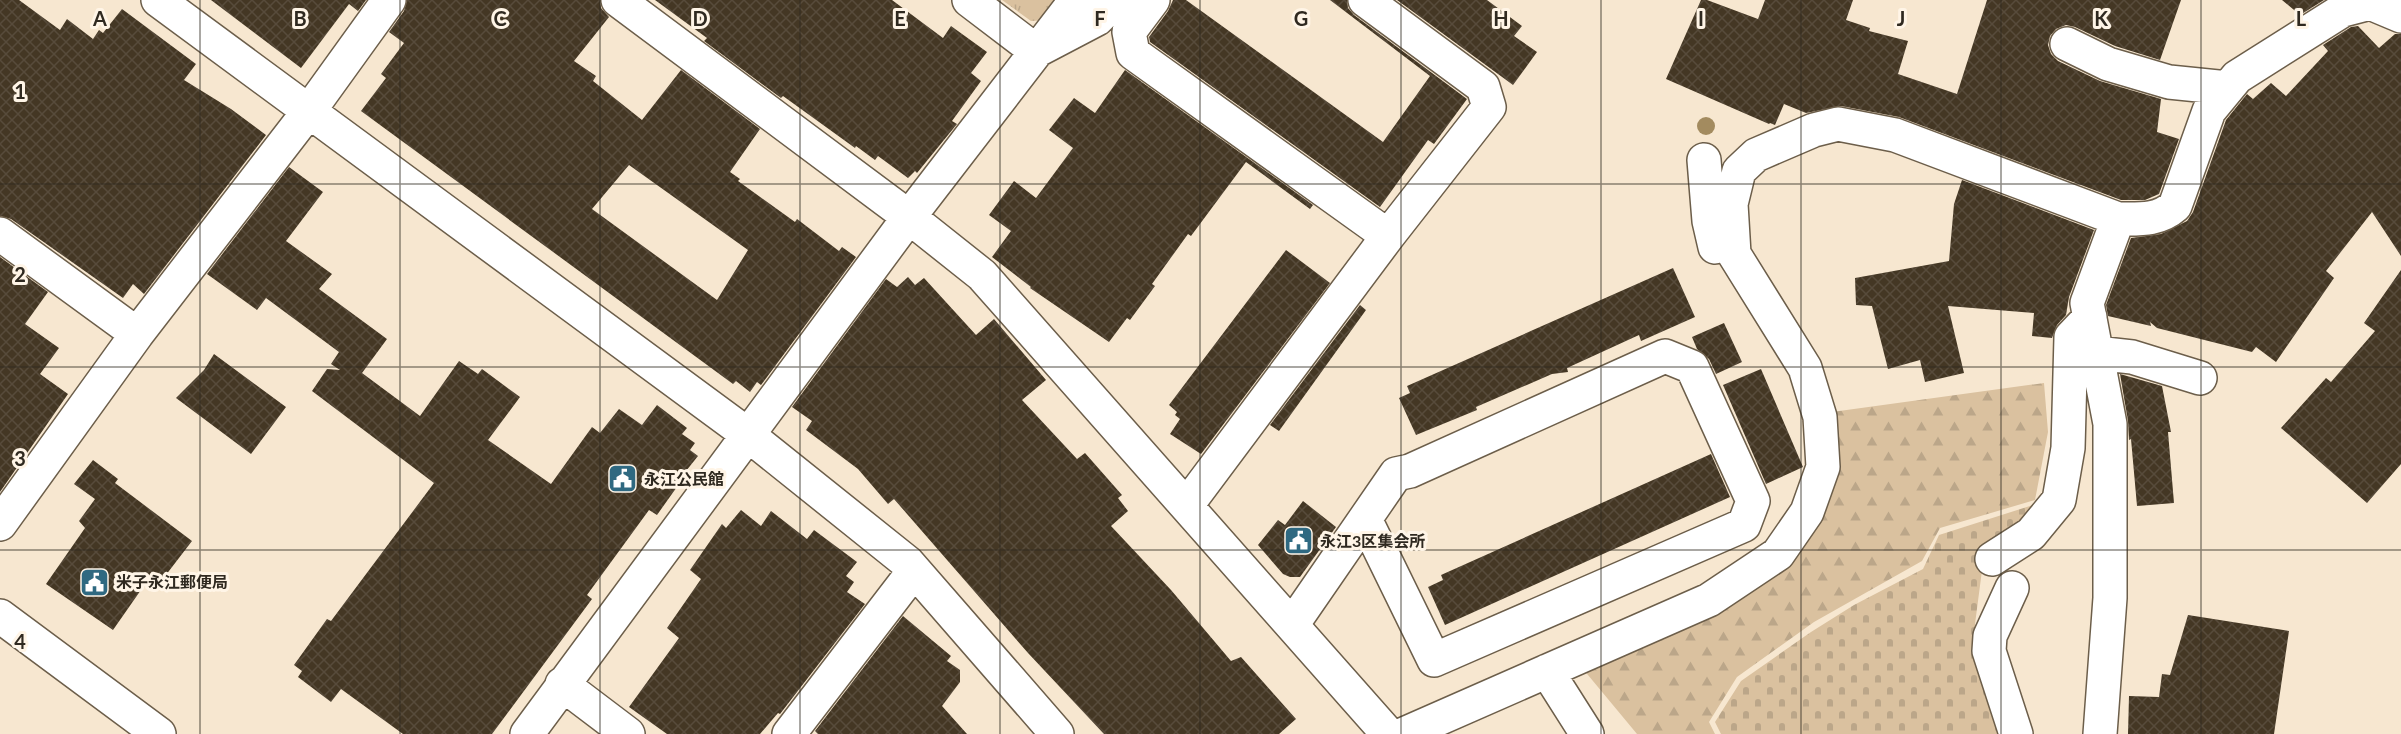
<svg xmlns="http://www.w3.org/2000/svg" width="2401" height="734" font-family="Lato,'Noto Sans JP',sans-serif">
<style>
.forest{fill:url(#forest-firs)}
.cemetery{fill:url(#cemetery-stones)}
.park{fill:url(#park-tufts)}
.building{fill:url(#building-cross-hatch);fill-rule:evenodd}
.lines{fill:none;stroke-linecap:round;stroke-linejoin:round}
.minor-casing{stroke:#6c5e4a;stroke-width:36}
.minor{stroke:#fff;stroke-width:33}
.tree{fill:#a38b5f}
.grid{fill:none;stroke:#2f2920;stroke-width:1.5;stroke-opacity:0.55}
.labels{text-anchor:middle;stroke-width:6;stroke-linejoin:round;paint-order:stroke}
.poi-label{font-size:16px;font-weight:bold;fill:#2f2920;stroke:#fff5e7;text-anchor:start}
.grid-label{font-size:20px;text-anchor:middle;font-weight:bold;fill:#2f2920;stroke:#fff5e7;stroke-width:6;stroke-linejoin:round;paint-order:stroke}
</style>
<defs>
<pattern id="forest-firs" width="22" height="20" patternUnits="userSpaceOnUse" patternTransform="scale(1.5)"><rect width="22" height="20" fill="#dac19f"/><path d="M5 1l3.5 6h-7zM16 11l3.5 6h-7z" fill="#bba689"/></pattern>
<pattern id="cemetery-stones" width="16" height="16" patternUnits="userSpaceOnUse" patternTransform="scale(1.5)"><rect width="16" height="16" fill="#dac19f"/><path d="M2 7V4a2 2 0 0 1 4 0v3zM10 15v-3a2 2 0 0 1 4 0v3z" fill="#bba689"/></pattern>
<pattern id="park-tufts" width="24" height="20" patternUnits="userSpaceOnUse" patternTransform="scale(1.5)"><rect width="24" height="20" fill="#dac19f"/><path d="M3 7l-1-3M5 7V3M7 7l1-3M15 17l-1-3M17 17v-4M19 17l1-3" fill="none" stroke="#bba689"/></pattern>
<pattern id="building-cross-hatch" width="8" height="8" patternUnits="userSpaceOnUse" patternTransform="scale(1.5)"><rect width="8" height="8" fill="#443724"/><path d="M0 0l8 8M0 8l8-8" fill="none" stroke="#574b3b"/></pattern>
</defs>
<rect width="100%" height="100%" fill="#f7e7d0"/>
<path class="forest" d="M2044,383L2048,432L2035,500L1940,528L1922,561L1814,622L1737,677L1709,722L1715,734H1637L1583,669L1729,606L1752,592L1794,558L1832,412Z"/>
<path class="cemetery" d="M2043,504L1984,555L1975,624L1978,668L2000,734H1721L1715,722L1741,681L1811,632L1854,605L1923,569L1939,535L2033,505Z"/>
<path class="park" d="M1002,0H1064L1050,20L1031,21Z"/>
<path class="building" d="M0,0H19L60,30L67,19L93,39L99,30L103,33L122,9L196,64L184,80L231,109L266,135L144,294L133,284L123,298L11,219L0,216Z
M211,0H366L358,11L349,4L301,68Z
M407,0H600L601,8L609,17L574,61L596,76L593,81L642,120L681,70L760,129L730,172L740,179L738,181L795,222L797,219L839,251L842,247L856,257L761,385L757,382L750,392L736,381L733,384L361,111L386,78L381,74L404,43L389,32L404,11ZM629,165L748,250L717,300L592,209Z
M655,0H892L943,38L951,26L987,52L971,73L981,81L952,121L957,124L917,173L915,171L908,178L878,156L875,160L856,146L855,148L783,96L781,98L704,41L707,38Z
M1173,0H1186L1383,142L1430,76L1330,0H1347L1348,8L1354,15L1467,99L1434,144L1428,140L1380,207L1150,42L1149,37L1168,11Z
M1397,0H1487L1522,26L1514,36L1537,52L1513,85Z
M1701,0H1707L1758,19L1765,0H1853L1846,20L1870,28L1869,31L1908,41L1898,74L1957,94L1987,0H2181L2160,60L2115,46L2075,27L2066,25L2056,29L2050,36L2048,45L2051,54L2058,61L2100,81L2161,99L2157,132L2179,139L2159,194L2145,200H2121L1899,117L1841,106L1806,113L1784,104L1775,125L1770,123L1769,124L1666,79Z
M2282,0H2324L2300,15Z
M2358,26L2379,48L2395,34H2401V256L2372,212L2326,271L2334,278L2276,362L2256,347L2252,352L2157,328L2150,322L2151,326L2108,316L2106,305L2131,238L2161,234L2187,221L2193,212L2226,120L2247,94L2253,99L2271,83L2286,96L2328,51L2323,45L2351,27Z
M1125,70L1313,205L1310,209L1246,162L1191,236L1188,234L1152,284L1155,286L1130,320L1127,318L1109,342L1030,288L1031,287L992,257L1011,231L989,215L1014,181L1036,198L1073,148L1049,130L1074,98L1095,113Z
M289,167L323,192L286,241L332,274L319,289L387,339L362,373L420,416L459,361L478,374L482,369L520,397L488,440L551,484L592,427L600,433L619,409L642,425L657,405L687,428L682,434L695,443L690,450L698,456L682,476L684,477L657,515L649,510L587,595L592,599L492,734H403L341,689L331,702L298,677L302,671L294,665L327,619L331,621L434,483L312,391L327,369L340,370L331,364L339,352L266,298L257,310L207,274Z
M1962,180L2094,230L2069,297L2066,315L2057,325L2052,338L2032,336L2034,313L1948,306L1964,373L1925,382L1920,360L1888,369L1872,306L1856,305L1855,278L1949,261L1954,204Z
M1286,250L1330,283L1201,454L1170,434L1180,419L1175,415L1177,412L1169,405Z
M0,257L48,292L25,324L59,348L40,374L68,394L0,492Z
M1673,268L1695,317L1641,341L1639,335L1567,368L1568,372L1552,374L1476,407L1477,410L1416,435L1399,398L1410,393L1407,386Z
M2401,270V464L2367,503L2281,428L2326,378L2331,382L2375,331L2364,323Z
M908,277L915,285L924,278L976,335L994,319L1046,380L1022,400L1077,459L1085,453L1122,495L1118,498L1128,511L1111,526L1171,590L1231,661L1241,657L1296,719L1279,734H1104L1028,653L894,499L888,504L858,469L806,430L812,421L792,407L886,279L897,287Z
M1360,305L1366,310L1279,431L1270,425Z
M1724,323L1742,362L1716,374L1709,359L1697,349L1692,337Z
M214,354L286,407L251,454L176,398L204,370Z
M1761,369L1803,467L1766,484L1723,385Z
M2120,374L2162,386L2171,432H2168L2174,503L2137,506L2131,439L2129,440L2128,421Z
M1711,454L1730,497L1445,625L1428,587L1443,580L1441,575Z
M93,460L118,479L115,483L192,541L159,584L150,577L113,630L46,584L85,528L79,521L95,499L74,484Z
M1303,501L1336,527L1300,577H1290L1283,574L1258,545L1278,520L1285,525Z
M741,510L761,526L771,511L807,539L814,530L857,562L846,576L854,582L847,592L865,604L780,714L778,713L760,734H667L629,707L679,638L667,628L701,579L690,570L722,524L726,528Z
M2188,615L2289,631L2274,734H2128L2129,696L2159,697L2162,674L2170,675Z
M903,616L951,656L947,661L960,670V682L942,706L967,734H818L815,731Z"/>
<g class="lines">
<defs>
<path id="minor" d="M158,0L747,434L908,563L1057,734
M618,0L909,217L982,275L1388,734
M969,0L1036,51L1097,19L1116,0
M1153,0L1129,32L1133,53L1388,236
M2067,44L2108,64L2169,82L2228,88
M1704,160L1709,221L1715,247
M2118,219C2139,219 2158,221 2175,206L2209,111L2237,77L2343,10L2370,3L2401,16
M0,234L137,334
M2096,353L2132,357L2200,378
M1187,505L1388,236L1489,107L1483,87L1365,0
M0,524L137,334L309,111L389,0
M1992,559L2031,534L2059,500L2068,448L2071,337L2090,317
M2012,588L1990,636L1989,651L2016,734
M0,616L159,734
M1292,625L1396,474L1410,471L1665,356L1692,367L1753,501L1744,525L1434,660L1365,519
M1547,671L1587,734
M562,684L628,734
M527,734L909,217L1076,0
M789,734L914,571
M1404,734L1709,600L1778,554L1807,512L1823,467L1820,417L1805,368L1734,254L1731,204L1739,171L1756,155L1814,130L1838,124L1895,135L2118,219L2087,303L2110,424V598L2100,734"/>
</defs>
<use href="#minor" class="minor-casing"/>
<use href="#minor" class="minor"/>
</g>
<circle class="tree" cx="1706" cy="126" r="9"/>
<path class="grid" d="M200,0V734M400,0V734M600,0V734M800,0V734M1000,0V734M1200,0V734M1401,0V734M1601,0V734M1801,0V734M2001,0V734M2201,0V734M0,184H2401M0,367H2401M0,550H2401"/>
<defs>
<symbol id="civic-square" viewBox="-11 -11 22 22"><rect x="-9" y="-9" width="18" height="18" rx="4" fill="#2f6981" stroke="#fff5e7"/><path d="M-.6-6.5H3V-4.5H.6V-3L4-1V1h2V6H-6V1h2V-1L-.6-3ZM-1.2 2.5V6h2.4V2.5Z" fill="#fff"/></symbol>
</defs>
<g fill-rule="evenodd">
<use href="#civic-square" x="606" y="462" width="33" height="33"/>
<use href="#civic-square" x="1282" y="524" width="33" height="33"/>
<use href="#civic-square" x="78" y="566" width="33" height="33"/>
</g>
<g class="labels">
<g class="poi-label">
<text x="644" y="485">永江公民館</text>
<text x="1320" y="547">永江3区集会所</text>
<text x="116" y="588">米子永江郵便局</text>
</g>
</g>
<g class="grid-label">
<text x="100" y="26">A</text>
<text x="300" y="26">B</text>
<text x="500" y="26">C</text>
<text x="700" y="26">D</text>
<text x="900" y="26">E</text>
<text x="1100" y="26">F</text>
<text x="1301" y="26">G</text>
<text x="1501" y="26">H</text>
<text x="1701" y="26">I</text>
<text x="1901" y="26">J</text>
<text x="2101" y="26">K</text>
<text x="2301" y="26">L</text>
<text x="20" y="99">1</text>
<text x="20" y="282">2</text>
<text x="20" y="466">3</text>
<text x="20" y="649">4</text>
</g>
</svg>
